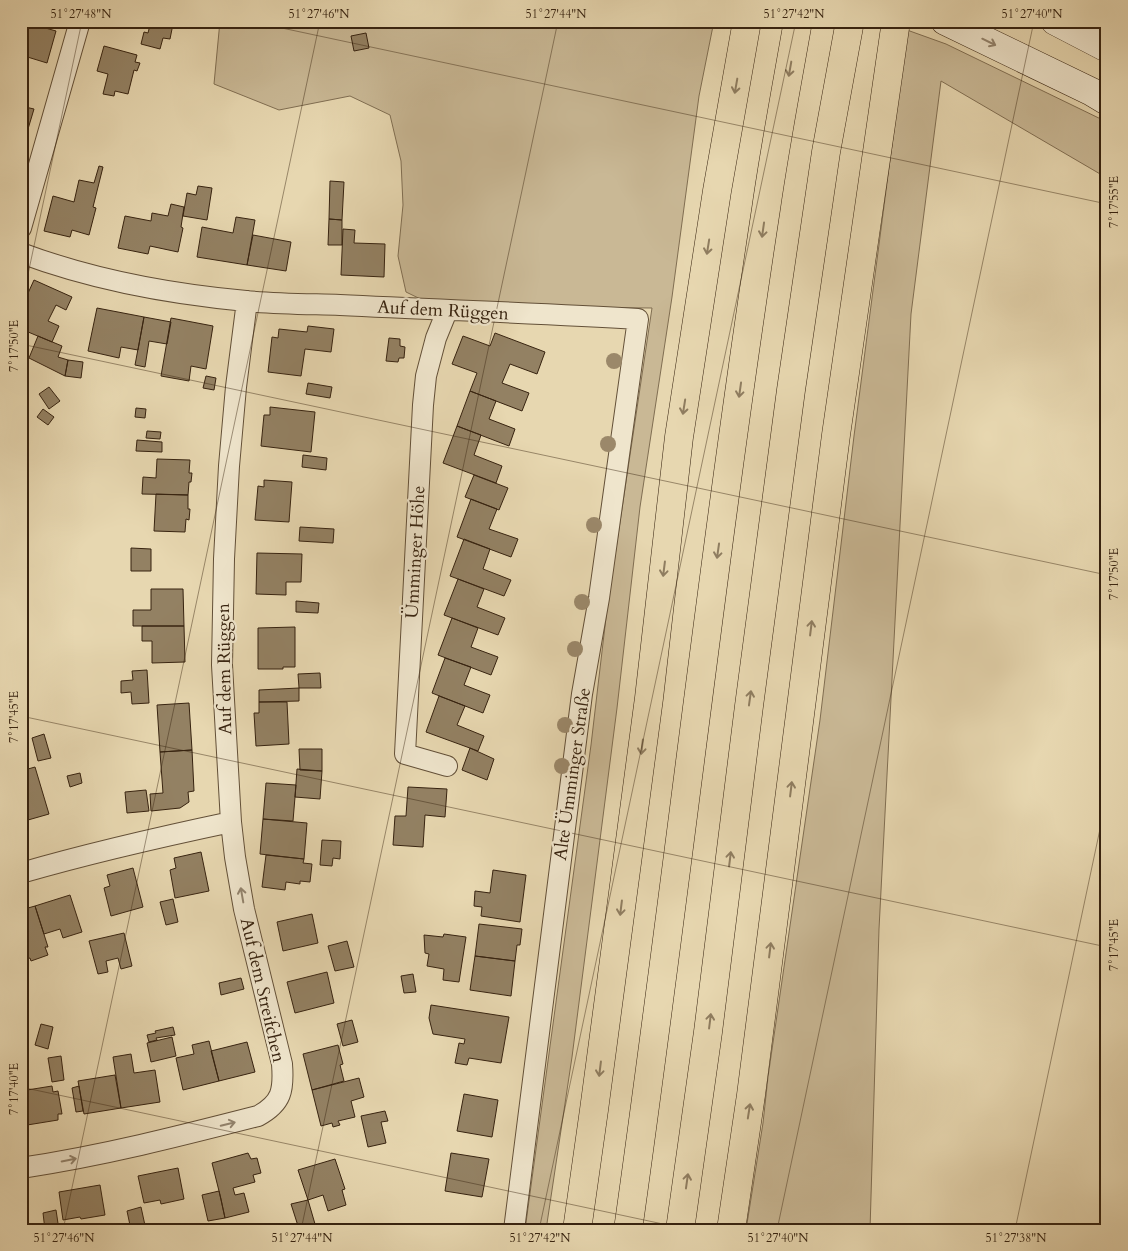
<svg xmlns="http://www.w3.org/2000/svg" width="1128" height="1251" font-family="Cardo,serif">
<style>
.green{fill:#c9b895;stroke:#806e52}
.building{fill:#938163;stroke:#372310}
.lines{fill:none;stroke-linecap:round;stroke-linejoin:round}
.minor-casing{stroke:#635038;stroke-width:22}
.secondary-casing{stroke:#372310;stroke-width:29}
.motorway-casing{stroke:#372310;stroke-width:29}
.minor{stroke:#efe5cc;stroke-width:20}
.secondary{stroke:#efe5cc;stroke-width:28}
.motorway{stroke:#e7d7b0;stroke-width:28}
.tree{fill:#9b886a}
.oneway{stroke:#93846e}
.oneway2{stroke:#8f7d60}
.ticks{fill:none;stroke:#372310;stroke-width:1;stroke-opacity:0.45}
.labels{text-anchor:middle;stroke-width:4.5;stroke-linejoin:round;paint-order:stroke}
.street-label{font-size:18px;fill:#372310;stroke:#efe5cc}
.neatline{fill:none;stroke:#372310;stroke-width:2}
.ticks-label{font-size:12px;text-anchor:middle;fill:#372310}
</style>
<rect width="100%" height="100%" fill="#e7d7b0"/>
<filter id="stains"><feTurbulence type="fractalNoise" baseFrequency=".004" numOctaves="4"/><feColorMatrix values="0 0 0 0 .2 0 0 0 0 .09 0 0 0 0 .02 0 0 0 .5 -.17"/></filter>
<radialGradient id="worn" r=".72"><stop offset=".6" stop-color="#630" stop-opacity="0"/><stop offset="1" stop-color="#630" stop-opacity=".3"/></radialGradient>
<path class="green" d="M220,21H714L699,96L672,297L640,507L617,708L572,1057L546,1230H525L591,745L607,609L652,308L435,306L406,292L398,256L403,205L401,161L390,115L350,96L279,110L214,84Z
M907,30L946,44L1107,122V178L941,81L911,314L879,929L870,1230H746L763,1123L768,1077L820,720L854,436Z"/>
<path class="building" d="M21,21L56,31L47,63L21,55Z
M151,21H161L173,24L170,39L163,38L160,49L141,44L144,32L148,33Z
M366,33L369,48L354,51L351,36Z
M104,46L137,55L135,62L140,63L137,71L134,70L128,94L115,91L114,96L103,94L108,74L97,71Z
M21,106L34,109L25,139L21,138Z
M99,166L103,167L93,207L96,208L89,235L72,230L70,237L44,231L53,196L74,202L79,180L94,183Z
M330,181L344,182L342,220L329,219Z
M198,186L212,188L207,220L183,216L187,193L196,195Z
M171,204L184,207L181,227L183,228L178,252L150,246L148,254L118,248L125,216L151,221L152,213L168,216Z
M236,217L255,220L247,265L197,257L202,227L233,233Z
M329,219L342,220V245H328Z
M343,229L355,230L354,243L385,244L384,277L341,275Z
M253,235L291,242L286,271L247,265Z
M34,280L72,297L66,310L56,305L48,321L59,326L52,342L21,329V300L24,302Z
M97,308L144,317L138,350L121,347L119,358L88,351Z
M144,317L171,322L167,344L149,341L145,367L135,365Z
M171,318L213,326L206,369L191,366L189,381L161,376Z
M308,326L334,329L331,352L305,349L301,376L268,372L272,337L278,338L279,329L307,332Z
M495,333L545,352L537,374L510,364L502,383L529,393L522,411L470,391L477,373L452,364L463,336L490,346Z
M38,336L62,346L58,357L68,360L65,376L29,358Z
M389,338L400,339V346L405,347L404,358H399L398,362L386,361Z
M68,360L83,362L81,378L65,376Z
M206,376L216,378L214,390L203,388Z
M308,383L332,387L330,398L306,394Z
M49,387L60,401L49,409L39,394Z
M470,391L496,401L489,419L515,429L509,446L457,426Z
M270,407L315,412L311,452L261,446L264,415H270Z
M136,408L146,409L145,418L135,417Z
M43,409L54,417L48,425L37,417Z
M457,426L481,435L474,455L502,466L496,483L443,463Z
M147,431L161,432L160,439L146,438Z
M137,440L162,442V452L136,451Z
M303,455L327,458L326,470L302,467Z
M157,459L190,460L189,473H192L191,482H189L188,495L142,494L143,477L156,478Z
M474,475L508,488L499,510L465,497Z
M264,480L292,482L289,522L255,520L258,486L264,487Z
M156,494L188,495V509H190L189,520L186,519L185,532L154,531Z
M471,499L497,509L489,529L518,539L511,557L457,537Z
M300,527L334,529L333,543L299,541Z
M464,539L490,549L483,569L511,580L504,596L450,576Z
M131,548L151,549V571H131Z
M257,553L302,554L301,582H286V595L256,594Z
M458,579L484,589L477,607L505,618L498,635L444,615Z
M151,589H183L184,626H133V610H151Z
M296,601L319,603L318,613L296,612Z
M452,618L478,628L471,647L498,657L491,675L438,655Z
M142,626H184L185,662L152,663V641H142Z
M295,627V667H283V669H258V628Z
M445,658L471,667L464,685L490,695L483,713L432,693Z
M147,670L149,703L132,704L131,692L121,693V681L133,680L132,671Z
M320,673L321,688H299L298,674Z
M299,688V701L259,702V690Z
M439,696L465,706L457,725L484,736L478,751L426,732Z
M259,702H287L289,744L256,746L254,713H259Z
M189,703L192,750L160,752L157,705Z
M44,734L51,758L38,761L32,738Z
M470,748L494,759L487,780L462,770Z
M299,749H322V771L300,770Z
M192,750L194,791L188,792L189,802L180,808L151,811L150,794L163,793L160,752Z
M35,767L49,814L21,822V771Z
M297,769L322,771L320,799L295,797Z
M80,773L82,783L70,787L67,776Z
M266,783L296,785L293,821L263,819Z
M408,787L447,789L445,817L425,815L423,847L393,845L395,816H406Z
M146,790L149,811L127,813L125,792Z
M263,819L307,823L304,859L260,854Z
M322,840L341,841L340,859L333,858L332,866L320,865Z
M201,852L209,891L175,898L170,870L176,868L174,858Z
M266,855L304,859L303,863L312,864L310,882L300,881V884L286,882L285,890L262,887Z
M133,868L143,907L111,916L104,888L110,886L107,875Z
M493,870L526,875L520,922L481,916L482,907L474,906L475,891L490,893Z
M70,895L82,932L63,938L60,929L44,934L35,906Z
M173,899L178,922L166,925L160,902Z
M35,906L48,947H45L48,955L31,961L30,958L21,960V910Z
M312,914L318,943L283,951L277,922Z
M479,924L522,929L520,945H517L515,961L475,956Z
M124,933L132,966L121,969L118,958L106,961L108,972L98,974L89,941Z
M444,934L466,937L459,982L443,980L444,969L427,966L429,954L425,953L424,935L443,937Z
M347,941L354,967L335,971L328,946Z
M475,956L515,961L511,996L470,990Z
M327,972L334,1003L295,1013L287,982Z
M413,974L416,992L404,993L401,976Z
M241,978L244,989L221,995L219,983Z
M431,1005L509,1017L501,1063L469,1058L467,1065L455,1063L459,1043L464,1044L465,1039L433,1034L429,1018Z
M352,1020L358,1042L343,1046L337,1024Z
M41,1024L53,1027L48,1049L35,1045Z
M173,1027L175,1035L156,1038L157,1040L149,1042L147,1035L156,1033L155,1031Z
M172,1037L176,1056L151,1062L147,1043Z
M209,1041L219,1081L183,1090L176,1058L194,1054L192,1045Z
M247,1042L255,1072L219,1081L211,1051Z
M338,1045L343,1064L340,1065L344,1081L312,1090L303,1054Z
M131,1054L134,1073L155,1070L160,1102L121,1108L113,1057Z
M61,1056L64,1080L52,1082L48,1058Z
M115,1075L121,1108L84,1114L78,1081Z
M359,1078L364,1097L351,1101L355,1117L338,1121L340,1125L333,1127L332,1123L321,1126L312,1090Z
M52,1086L53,1092L58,1091L62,1114H58V1120L21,1126V1091Z
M79,1086L83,1111L76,1112L72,1088Z
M464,1094L498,1100L492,1137L457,1131Z
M385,1111L388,1121L381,1122L386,1143L368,1147L361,1116Z
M248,1153L251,1159L257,1158L261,1173L253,1175L255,1182L233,1188L235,1195L244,1193L249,1212L225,1218L221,1199L212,1163Z
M451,1153L489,1159L482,1197L445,1191Z
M335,1159L345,1189L342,1190L346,1205L328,1211L323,1195L308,1200L298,1170Z
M178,1168L184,1199L161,1204L160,1200L144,1203L138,1176Z
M100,1185L105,1215L81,1219L80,1217L63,1220L59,1192Z
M219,1191L225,1218L208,1221L202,1195Z
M308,1200L315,1224L299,1229L291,1204Z
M141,1207L146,1230H131L127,1211Z
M56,1210L59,1230H45L43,1213Z"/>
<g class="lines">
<defs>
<path id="minor" d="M21,228L80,21
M21,253C93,280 169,294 246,301C277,304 309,304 340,305C439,310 539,313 638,319L599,598L582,694L514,1230
M447,766L405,754L423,405L426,376L436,338L447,311
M21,873C90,853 160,837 231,822L222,665L224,559L229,466L236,387L247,301
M21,1168C102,1156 180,1136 258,1116C282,1103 284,1090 282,1064L244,909L235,857L231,822"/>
<path id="secondary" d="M945,21L1092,92L1107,101
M1055,21L1107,48"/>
<path id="motorway" d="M577,1230L594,1110L649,698L679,437L717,191L747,21
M628,1230C676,890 714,548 766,209C775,146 787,84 798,21
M680,1230L708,1032L749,706L791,390L826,152L850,21
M731,1230L751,1095L836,435L896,21"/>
</defs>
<use href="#minor" class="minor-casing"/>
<use href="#secondary" class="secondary-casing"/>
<use href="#motorway" class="motorway-casing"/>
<use href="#minor" class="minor"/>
<use href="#secondary" class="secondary"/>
<use href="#motorway" class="motorway"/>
</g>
<g class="tree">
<circle cx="614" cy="361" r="8"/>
<circle cx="608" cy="444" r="8"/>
<circle cx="594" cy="525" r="8"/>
<circle cx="582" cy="602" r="8"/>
<circle cx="575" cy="649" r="8"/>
<circle cx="565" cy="725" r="8"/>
<circle cx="562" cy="766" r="8"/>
</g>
<defs><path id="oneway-shaft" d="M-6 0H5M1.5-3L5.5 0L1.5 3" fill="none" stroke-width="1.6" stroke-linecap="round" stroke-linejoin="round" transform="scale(1.25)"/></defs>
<g class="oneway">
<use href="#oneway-shaft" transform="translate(989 42) rotate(26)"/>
<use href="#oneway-shaft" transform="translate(242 895) rotate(-100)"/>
<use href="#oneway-shaft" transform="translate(228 1124) rotate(-14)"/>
<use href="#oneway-shaft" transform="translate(69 1160) rotate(-11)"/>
</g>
<g class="oneway2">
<use href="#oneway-shaft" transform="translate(790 69) rotate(100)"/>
<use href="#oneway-shaft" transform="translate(736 86) rotate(100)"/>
<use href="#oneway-shaft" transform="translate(763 230) rotate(98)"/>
<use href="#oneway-shaft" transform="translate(708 247) rotate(99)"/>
<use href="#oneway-shaft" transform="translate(740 390) rotate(98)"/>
<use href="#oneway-shaft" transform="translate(684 407) rotate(99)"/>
<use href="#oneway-shaft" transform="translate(718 551) rotate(98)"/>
<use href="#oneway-shaft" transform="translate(664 569) rotate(97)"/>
<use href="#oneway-shaft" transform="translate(811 628) rotate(-83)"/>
<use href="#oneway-shaft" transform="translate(750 698) rotate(-82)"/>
<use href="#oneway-shaft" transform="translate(642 747) rotate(97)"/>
<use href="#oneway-shaft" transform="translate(791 789) rotate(-83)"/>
<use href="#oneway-shaft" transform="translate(730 859) rotate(-83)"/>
<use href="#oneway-shaft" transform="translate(621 908) rotate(97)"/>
<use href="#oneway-shaft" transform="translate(770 950) rotate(-83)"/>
<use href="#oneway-shaft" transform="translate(710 1021) rotate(-83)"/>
<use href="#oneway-shaft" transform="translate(600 1069) rotate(97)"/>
<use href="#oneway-shaft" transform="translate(749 1111) rotate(-81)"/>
<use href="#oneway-shaft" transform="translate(687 1181) rotate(-82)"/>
</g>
<path class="ticks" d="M249,21L1107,204M21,307L82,21M21,344L1107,575M21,716L1107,947M21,1087L691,1230M63,1230L320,21M301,1230L558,21M539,1230L796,21M777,1230L1034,21M1015,1230L1107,796"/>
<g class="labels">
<g class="street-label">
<text transform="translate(443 310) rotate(3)" y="6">Auf dem Rüggen</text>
<text transform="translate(415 552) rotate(-87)" y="6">Ümminger Höhe</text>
<text transform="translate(224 669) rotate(-91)" y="6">Auf dem Rüggen</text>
<text transform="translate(572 774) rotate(-82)" y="6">Alte Ümminger Straße</text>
<text transform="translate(263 990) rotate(77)" y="6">Auf dem Streifchen</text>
</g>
</g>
<rect width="1128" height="1251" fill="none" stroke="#e7d7b0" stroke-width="55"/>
<rect x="28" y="28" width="1072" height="1196" class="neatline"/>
<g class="ticks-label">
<text x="81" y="18">51°27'48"N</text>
<text x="319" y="18">51°27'46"N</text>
<text x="556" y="18">51°27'44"N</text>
<text x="794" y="18">51°27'42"N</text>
<text x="1032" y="18">51°27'40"N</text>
<text transform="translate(1114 202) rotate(-90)" y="4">7°17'55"E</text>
<text transform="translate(14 346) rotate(-90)" y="4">7°17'50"E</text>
<text transform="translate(1114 574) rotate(-90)" y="4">7°17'50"E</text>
<text transform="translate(14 717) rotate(-90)" y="4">7°17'45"E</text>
<text transform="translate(1114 945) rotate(-90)" y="4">7°17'45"E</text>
<text transform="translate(14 1089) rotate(-90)" y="4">7°17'40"E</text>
<text x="64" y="1242">51°27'46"N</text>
<text x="302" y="1242">51°27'44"N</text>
<text x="540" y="1242">51°27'42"N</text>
<text x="778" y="1242">51°27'40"N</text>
<text x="1016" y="1242">51°27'38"N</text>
</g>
<rect width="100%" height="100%" filter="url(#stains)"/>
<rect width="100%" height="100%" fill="url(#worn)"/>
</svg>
